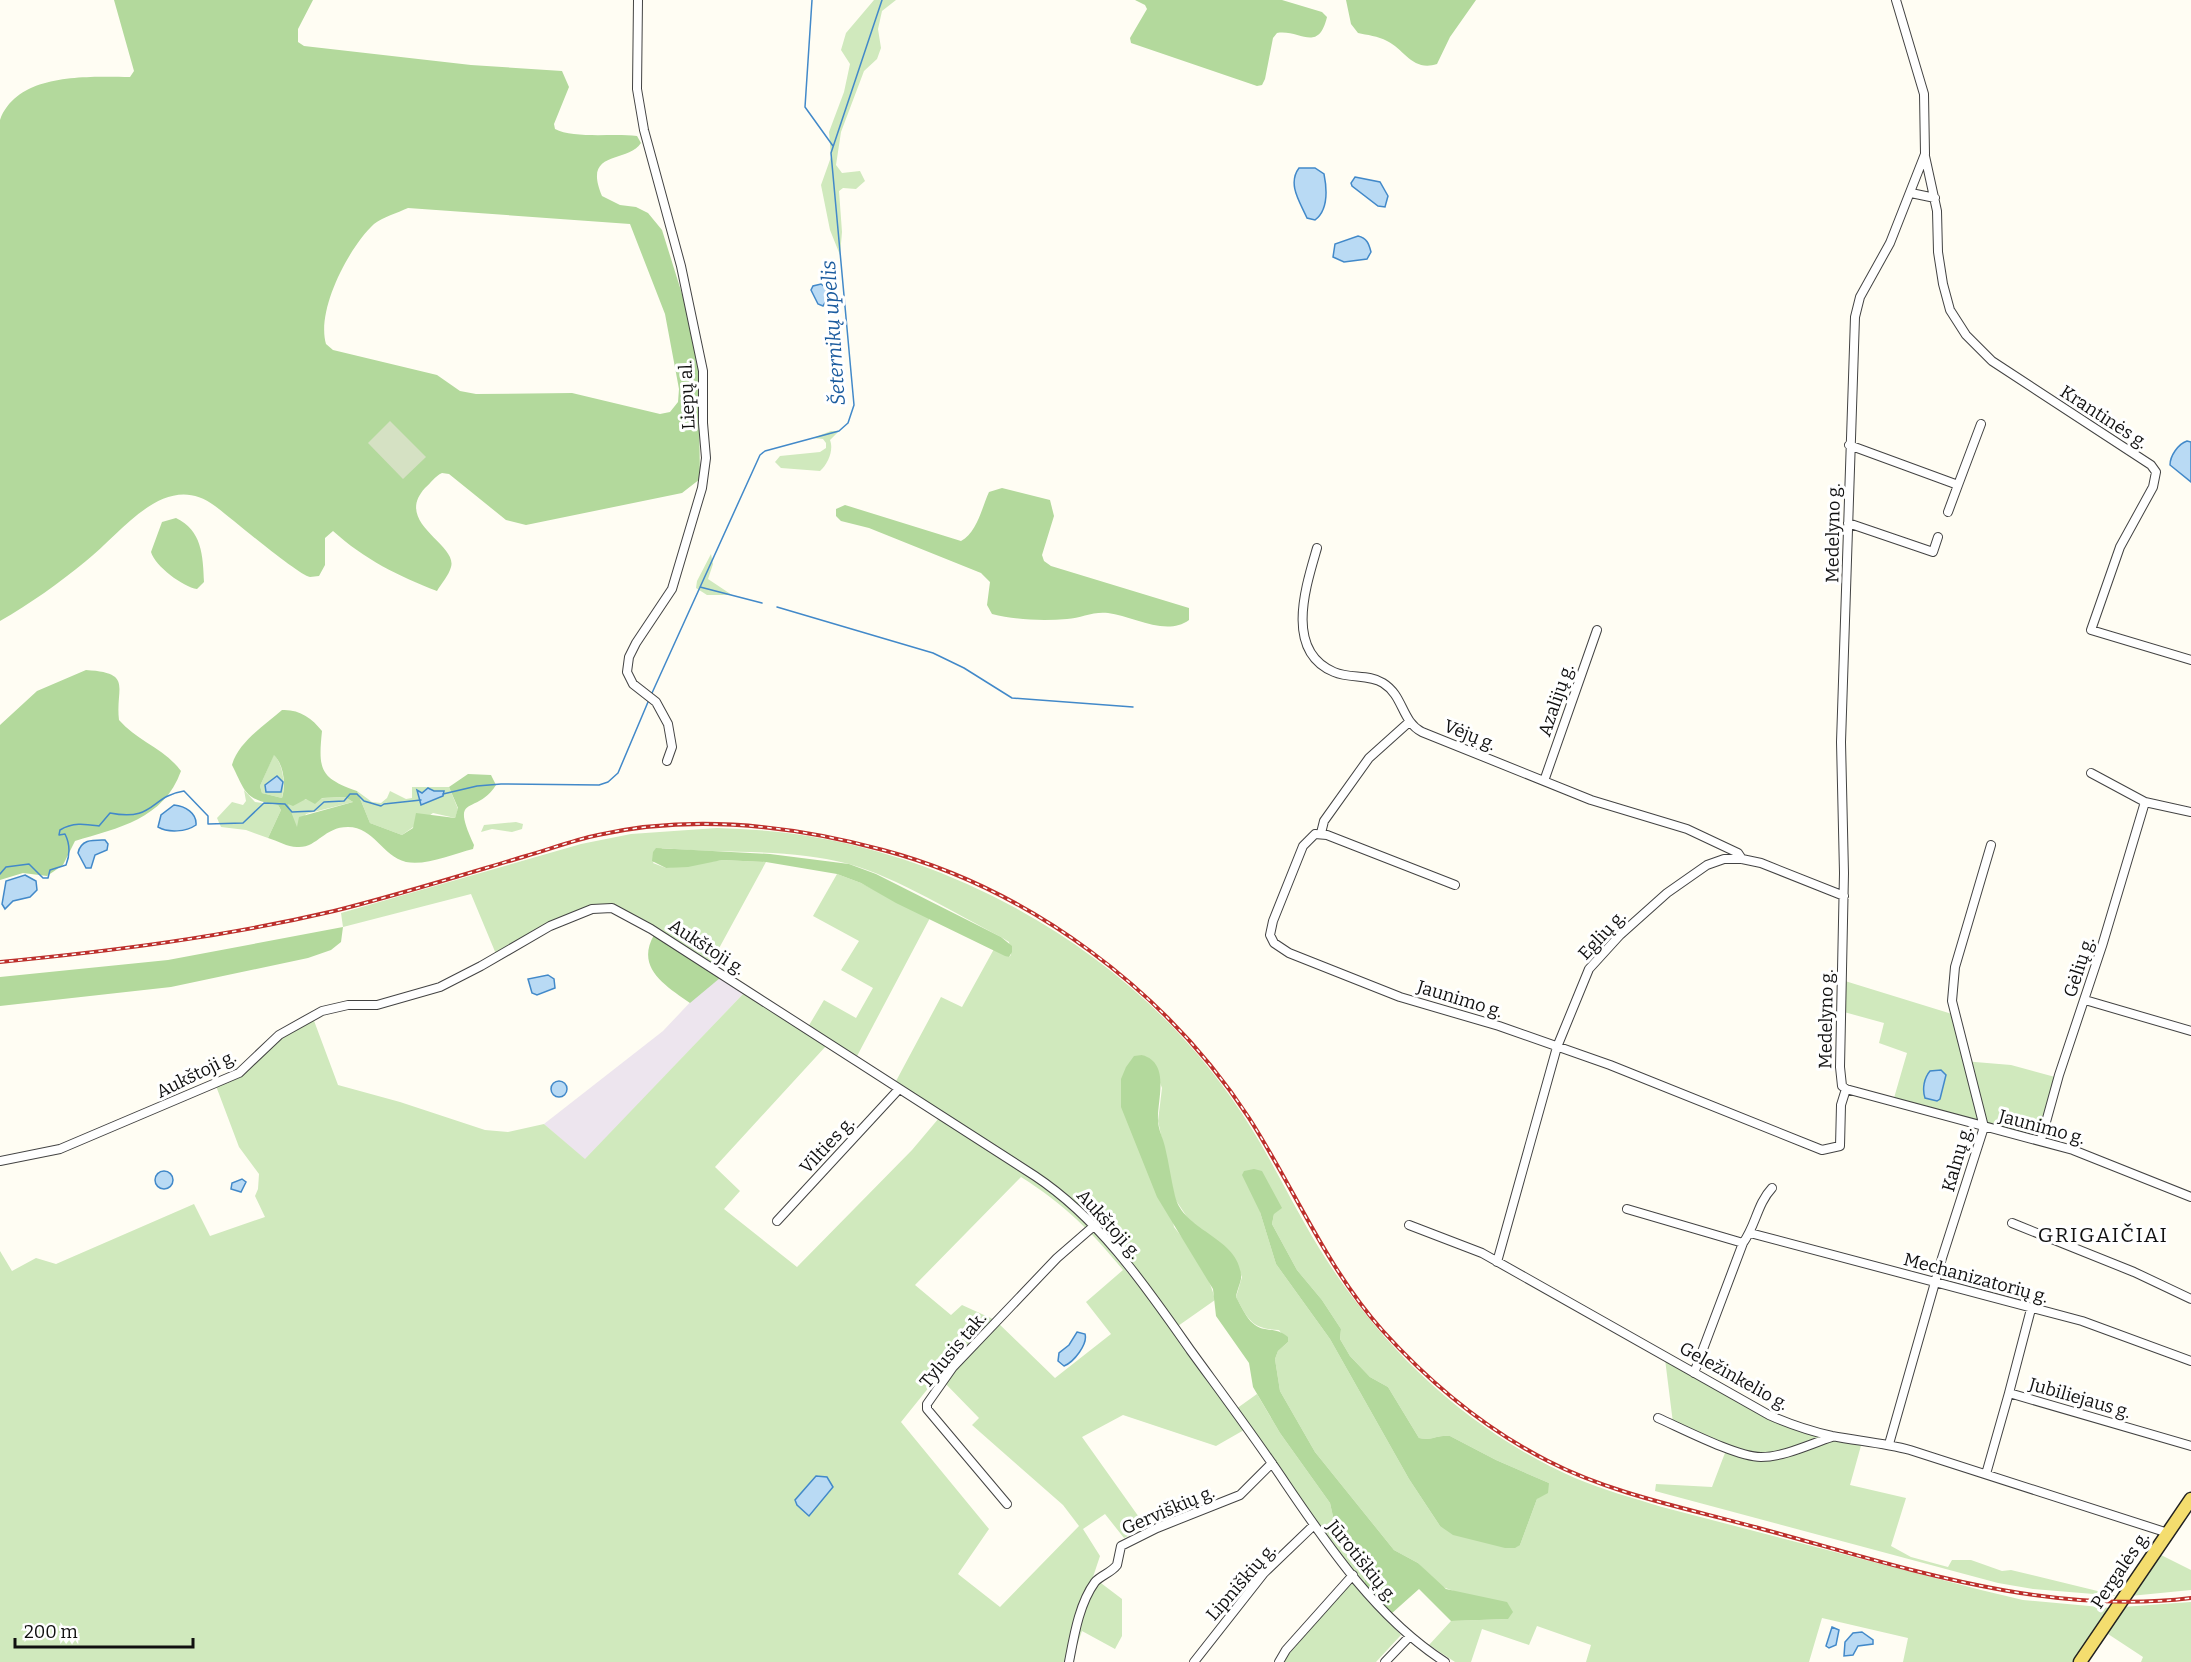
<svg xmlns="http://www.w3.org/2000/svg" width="2191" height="1662" font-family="Bitter,serif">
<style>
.industrial{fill:#ede5ee}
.green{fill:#d0e9bd;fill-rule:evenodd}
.forest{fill:#b3d99c;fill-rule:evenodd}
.cemetery{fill:#d5e1c3}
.water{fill:#b9daf4;stroke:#4289c9;stroke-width:1.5}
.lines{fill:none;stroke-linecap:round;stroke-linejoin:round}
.stream{stroke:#4289c9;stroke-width:1.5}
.minor-casing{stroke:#434343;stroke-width:10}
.primary-casing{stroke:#212121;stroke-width:15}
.minor{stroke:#fff;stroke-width:8}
.primary{stroke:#f4dd6e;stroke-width:12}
.rail-casing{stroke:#bc2f2b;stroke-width:4}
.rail{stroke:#fff;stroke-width:1.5;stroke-dasharray:4.5;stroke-linecap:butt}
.labels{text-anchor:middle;stroke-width:6;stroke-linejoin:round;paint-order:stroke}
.street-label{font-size:18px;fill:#101010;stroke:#fff}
.water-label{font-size:20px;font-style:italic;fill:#1c5c9f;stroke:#fff}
.quarter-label{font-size:21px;letter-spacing:1.5px;fill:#101010;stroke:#fff}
</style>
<rect width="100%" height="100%" fill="#fffdf3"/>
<path class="industrial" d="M720,978L744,993L585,1160L544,1124L663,1031L698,994Z"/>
<path class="green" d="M874,0H896L882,11L878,29L881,48L877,59L864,71L841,132L836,165L842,173L860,171L865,181L856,189L843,188L839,191L842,232L840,255L830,230L821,185L831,157L829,132L844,92L850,64L841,50L846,33Z
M831,431H839L830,440C834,450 828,464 820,471L781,468L775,462L780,456L820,452L826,448V443L823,439L813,438Z
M711,554L713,564L708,579L732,595H707L696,588L697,581Z
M274,754C284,767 285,783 282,798L262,793L260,786Z
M412,787H449L458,809L455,818L433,813L402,835L370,823L357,791L372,802L381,803L387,798L390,791L406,799L412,798ZM443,791L442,796L421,805L418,796L422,793Z
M244,790L255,802L278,805L281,810L268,838L246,830L221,827L217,818L232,802L243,805L246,801Z
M345,797L353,802L306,814L297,829C294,819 289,813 288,804L307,799Z
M516,822L523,824L522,829L512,832L492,829L481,832L484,825Z
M717,828C747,829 778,831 808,836C973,863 1133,959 1230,1096C1267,1147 1292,1206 1326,1259C1387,1354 1471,1432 1575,1478C1603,1490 1633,1498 1662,1507L1981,1590L2023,1600L2111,1608L2076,1662H1903L1908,1638L1822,1618L1809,1662H1586L1591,1645L1537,1626L1529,1645L1482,1629L1471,1662H1455L1429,1645L1451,1621L1508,1619L1459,1593L1440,1586L1418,1563L1394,1550L1315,1452L1280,1391L1275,1359L1278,1351L1288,1342L1279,1330C1251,1329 1248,1319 1236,1297L1242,1277L1231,1254L1189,1220L1175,1199L1158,1121L1162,1088L1152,1061L1142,1055L1174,1227C1191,1248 1209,1273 1215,1300L1178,1326L1104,1232L1083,1209L1059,1188L895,1083L941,997L962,1007L994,949L1009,957L1011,955L1009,942L1001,937C956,914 896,877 849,864C789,848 723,854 662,848L653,863L666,868L722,860L766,862L711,963L615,906C580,898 525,937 496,954L471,894L343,927L341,913L581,844L631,834ZM1260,1212L1274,1214L1272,1224L1297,1270L1322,1300L1341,1329L1340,1339L1350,1356L1370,1377L1388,1387L1419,1438C1431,1441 1439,1434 1450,1436L1496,1460L1549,1483L1537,1499L1520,1545L1440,1526L1409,1479L1330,1339L1276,1264Z
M837,874L861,883L930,918L856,1058L808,1027L824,1000L856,1018L873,988L841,970L859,941L813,916Z
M1845,981L1952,1014L1963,1061L2011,1065L2055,1077L2040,1129L2035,1133L2028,1134L1894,1098L1907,1053L1879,1043L1884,1023L1844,1012ZM1927,1074L1946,1075L1940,1099L1923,1086Z
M744,993L826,1046L715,1167L740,1191L724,1209L797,1267L912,1150L939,1118L1059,1196L1083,1218L1147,1296L1244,1430L1216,1446L1123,1415L1082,1437L1146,1527L1124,1538L1105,1514L1083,1529L1100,1556L1093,1577L1122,1599V1636L1115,1649L1082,1631L1071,1662H0V1251L12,1271L36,1258L56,1264L194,1204L210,1236L265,1217L255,1196L258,1189L259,1174L239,1147L216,1086L281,1037L313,1018L338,1085L400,1102L485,1130L508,1132L544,1124L585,1159ZM1021,1177C1064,1204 1091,1231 1123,1270L1086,1302L1111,1334L1055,1378L995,1320L962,1305L951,1315L915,1285ZM938,1376L979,1418L972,1425L1063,1505L1079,1526L1000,1607L958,1574L989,1529L901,1422Z
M1665,1359L1768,1417L1862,1442L1850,1485L1906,1498L1891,1546L1911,1557L1948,1567L1952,1560H1971L2002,1571L2011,1570L2118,1596L2033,1589L1998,1583L1655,1491L1656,1484L1712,1487L1728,1445L1673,1423Z
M1257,1394L1280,1433L1330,1503L1334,1521L1363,1558L1365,1585L1318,1525L1236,1409Z
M2159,1554L2191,1570V1590L2130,1596Z
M1352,1580L1401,1635L1376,1662H1282Z
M2191,1602V1662H2141L2143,1657L2105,1632L2122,1607Z"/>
<path class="forest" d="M114,0H313L298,29V42L304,46L471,65L562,71L569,87L554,124L555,129C573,139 614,133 637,136L641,143C627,164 582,149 602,196L620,205L636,207L648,213L662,230L698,345L700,479L682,493L526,525L506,520L449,474L442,473C435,476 431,483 425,488C393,523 458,544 451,567C449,575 441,584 437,591C398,576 364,559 333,531L325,538V565L319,576C316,576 313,577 310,577C298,575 231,518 215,506C165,468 121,534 86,561C59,583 30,604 0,621V120C18,72 88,77 130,77L134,71ZM408,208L630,224L665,314L679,389L678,402L670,412L660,414L572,393L476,394L460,391L437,375L333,350L326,344C316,310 349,247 374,224C383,217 397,213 408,208Z
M1135,0H1282L1322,12L1327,17C1318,54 1300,29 1277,33L1273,38L1265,79L1262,85L1257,86L1131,43L1130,38L1147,9L1145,5Z
M1346,0H1476L1450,37L1437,64C1413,72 1405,50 1387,41C1378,36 1367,35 1358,33L1351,24Z
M1002,488L1050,500L1054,516L1042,555L1044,561L1051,566L1189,608V620C1166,637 1133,616 1108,613C1094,611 1081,618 1067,619C1043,621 1015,620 992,614L987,605L990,582L981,573L869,528L841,521L836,516V509L845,505L961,541C977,533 982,507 989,492Z
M176,518C202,530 203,556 204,582L197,589C183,587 155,566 151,552L162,522Z
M86,670C134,673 115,687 119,720C137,741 164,748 181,771C164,819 118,828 75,841L63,865L47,876L23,873L0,880V725L37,691Z
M282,710C299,709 312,718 322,731C318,770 320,778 357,791L370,823L402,835L413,828L416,813L455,818L458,808L449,787L468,774L491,775L496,785C476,817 449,791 474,845L473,849C453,854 426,866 406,862C382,856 374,827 348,827C324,827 318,847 299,847C289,848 278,841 268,838L281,810L278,805C245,800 246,793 232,765C238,742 265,725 282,710ZM274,755C284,765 286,784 282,798L262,793L260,786ZM345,797L353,802L299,817L297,827L288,804L293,806L306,799L315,804L322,798Z
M656,848L770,854L849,864L876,874L1001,937L1012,946V952L1009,957L1005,956L896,903L861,883L837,874L766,862L722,860L688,867L666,868L652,861L653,852Z
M343,927L341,942L331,950L308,958L171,987L0,1006V977L168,960Z
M654,935L720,978L690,1003C666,986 635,968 654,935Z
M1142,1055C1171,1063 1157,1100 1158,1120C1158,1129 1163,1138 1165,1147C1169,1163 1171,1180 1175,1196C1183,1231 1238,1237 1241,1275C1242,1281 1237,1289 1236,1297C1243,1309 1249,1327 1265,1329C1275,1331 1279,1330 1288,1337V1342L1278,1351L1275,1359L1280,1391L1315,1452L1394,1550L1418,1563L1446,1589L1507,1602L1513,1612L1508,1619L1451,1621L1419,1589L1391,1614L1365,1585L1363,1558L1334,1521L1330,1503L1280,1433L1253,1387L1249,1363L1216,1316L1213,1289L1157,1197L1121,1107V1079L1126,1067L1134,1056Z
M1254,1169L1262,1171L1282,1208L1274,1214L1272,1224L1297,1270L1322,1300L1341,1329L1340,1339L1350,1356L1370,1377L1388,1387L1419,1438C1431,1441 1439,1434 1450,1436L1496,1460L1549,1483L1548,1493L1537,1499L1520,1545L1515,1548H1505L1453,1535L1440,1526L1409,1479L1330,1339L1276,1264L1260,1212L1242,1175L1244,1171Z"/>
<path class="cemetery" d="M390,421L426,457L403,479L368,443Z"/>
<path class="water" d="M1299,168H1315L1324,174C1327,189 1328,210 1315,220L1307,218C1300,202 1287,184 1299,168Z
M1355,177L1380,182L1388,196L1385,207L1378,206L1352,186L1351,183Z
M1358,236C1367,238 1369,244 1371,252L1367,259L1344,262L1333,257L1335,244Z
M821,284L826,288L828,298L823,306L818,304L811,290L813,286Z
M2187,441L2191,442V482L2170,465C2170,456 2178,444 2187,441Z
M277,776L283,782L281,792H266L265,785Z
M428,788L434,791H444L443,796L421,805L417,790L422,793Z
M174,805C185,806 197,813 196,825C186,832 168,833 158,827L161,815Z
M105,840L108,844L107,850L95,855L91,868H86L78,853C81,839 93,840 105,840Z
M25,875L36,881L37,890L30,897L13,901L5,909L2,904L6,881Z
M548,975L554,979L555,988L537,995L532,993L528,979Z
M1941,1070L1946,1075L1940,1099L1937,1101L1925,1098C1922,1089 1924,1078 1930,1071Z
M551 1089a8 8 0 1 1 16 0a8 8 0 1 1-16 0Z
M155 1180a9 9 0 1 1 18 0a9 9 0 1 1-18 0Z
M242,1179L246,1182L241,1192L231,1189L232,1183Z
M1077,1332L1085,1334C1088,1344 1074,1362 1064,1366L1058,1361L1059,1353L1069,1345Z
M816,1476L827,1477L833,1487L809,1516L797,1505L795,1500Z
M1832,1627L1839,1630L1836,1645L1829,1648L1826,1646Z
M1862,1632L1873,1640V1644L1858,1646L1853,1655L1844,1656L1845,1642L1853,1633Z"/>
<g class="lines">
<path class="stream" d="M812,0L805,107L833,146
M700,587L762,603
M777,607L933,653L964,668L1012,698L1133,707
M652,693L760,455L765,451L839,431L848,423L854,405L831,153L882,0
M443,794L477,786L501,784L599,785L608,782L618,773L648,702
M0,874L6,867L29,864L43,878H48L50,870L66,865C70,855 70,844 65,834L59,835L60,830C73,822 85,824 99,826L110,813C155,822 150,796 184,791L208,816V824L243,823L264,803L285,804L292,812L314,811L324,802L344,801L350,794H357L364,801L381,806L384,804L421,800"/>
<defs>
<path id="minor" d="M638,0L637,89L644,130L681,266L703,371V423L706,458L702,488L672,589L636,643L629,657L627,672L633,684L656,702L668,724L672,747L667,761
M1896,0L1924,94L1925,154L1890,243L1860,297L1855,317L1841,742L1844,873L1840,1067L1842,1086L1846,1089L2073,1150L2191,1197
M1925,156L1937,211L1938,252L1943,284L1950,310L1966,335L1992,361L2151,465L2156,472L2153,487L2120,547L2091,630L2191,660
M1911,193L1935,198
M1849,445L1958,485L1948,512
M1958,485L1981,424
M1848,523L1933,552L1938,537
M1317,548C1306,586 1284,651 1334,672C1350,679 1369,674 1383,683C1404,696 1401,721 1422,732L1591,800L1687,829L1738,853L1742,859
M2091,773L2145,802L2191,812
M1544,781L1597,630
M1321,833L1324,821L1369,758L1408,723
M1455,885L1327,835L1315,834L1303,846L1273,921L1270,935L1274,943L1289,953L1400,997L1499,1026L1610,1065L1822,1150L1840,1146L1841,1105L1846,1089
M2085,1000L2191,1031
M2041,1140L2059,1075L2102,946L2145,802
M0,1161L60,1149L239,1073L279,1035L322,1011L348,1005H377L440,987L481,966L550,926L592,909L612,908L651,929L1035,1176C1101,1220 1146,1287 1191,1351C1223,1395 1256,1439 1286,1484C1330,1549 1378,1619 1445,1662
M1627,1209L1743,1243
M777,1221L899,1089
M2012,1223L2134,1272L2191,1299
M1409,1225L1482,1253L1769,1415C1789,1424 1810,1431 1832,1436C1858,1441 1884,1443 1910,1450L2168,1533
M1750,1233L2082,1321L2191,1361
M1497,1262L1557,1047L1589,969L1620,935L1667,893L1707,865L1724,859H1742L1761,863L1844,896
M2031,1309L2009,1393L2191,1446
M1694,1373L1743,1243C1756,1225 1757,1204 1772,1188
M1658,1418C1683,1429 1737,1457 1761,1457C1784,1457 1810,1444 1832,1437
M1889,1444L1942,1258L1984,1127L1952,1001L1955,967L1991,845
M1986,1474L2009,1393
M1007,1504L927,1409V1404L953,1367L1057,1258L1095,1225
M1069,1662C1074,1636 1079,1604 1095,1582C1101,1575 1111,1573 1117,1565L1121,1546L1157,1528L1240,1495L1272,1463
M1194,1662L1264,1573L1314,1525
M1279,1662L1286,1650L1353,1575
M1385,1662L1410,1636"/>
<path id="primary" d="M2080,1662L2191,1499"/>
</defs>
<use href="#minor" class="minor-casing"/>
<use href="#primary" class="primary-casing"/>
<use href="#minor" class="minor"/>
<use href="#primary" class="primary"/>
<defs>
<path id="rail" d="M0,962C113,951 223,937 334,911C398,895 462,875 526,856C550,849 574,840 598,835C692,814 791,825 883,850C1030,889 1166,991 1249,1118C1294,1188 1326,1267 1382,1330C1429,1382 1485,1429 1548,1461C1614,1495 1691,1509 1762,1529C1903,1567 2044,1616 2191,1598"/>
</defs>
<use href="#rail" class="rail-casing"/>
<use href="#rail" class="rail"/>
</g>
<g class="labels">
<g class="street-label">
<text transform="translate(687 395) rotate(-93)" y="6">Liepų al.</text>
<text transform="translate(2104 417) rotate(33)" y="6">Krantinės g.</text>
<text transform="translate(1833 533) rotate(-89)" y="6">Medelyno g.</text>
<text transform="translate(1556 700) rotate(-71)" y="6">Azalijų g.</text>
<text transform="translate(1470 735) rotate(22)" y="6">Vėjų g.</text>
<text transform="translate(1602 935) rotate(-47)" y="6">Eglių g.</text>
<text transform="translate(707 947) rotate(33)" y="6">Aukštoji g.</text>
<text transform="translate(2079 967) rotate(-72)" y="6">Gėlių g.</text>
<text transform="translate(1460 999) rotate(17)" y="6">Jaunimo g.</text>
<text transform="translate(1826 1019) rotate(-89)" y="6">Medelyno g.</text>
<text transform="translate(196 1074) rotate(-26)" y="6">Aukštoji g.</text>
<text transform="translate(2042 1127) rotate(15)" y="6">Jaunimo g.</text>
<text transform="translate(827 1145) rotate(-47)" y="6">Vilties g.</text>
<text transform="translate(1957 1159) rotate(-74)" y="6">Kalnų g.</text>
<text transform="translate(1109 1224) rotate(48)" y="6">Aukštoji g.</text>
<text transform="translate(1976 1278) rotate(15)" y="6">Mechanizatorių g.</text>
<text transform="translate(953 1350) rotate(-50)" y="6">Tylusis tak.</text>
<text transform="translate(1734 1376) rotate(29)" y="6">Geležinkelio g.</text>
<text transform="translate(2080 1398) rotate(16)" y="6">Jubiliejaus g.</text>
<text transform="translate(1168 1510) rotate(-23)" y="6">Gerviškių g.</text>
<text transform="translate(1362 1561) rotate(51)" y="6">Jūrotiškių g.</text>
<text transform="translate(2120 1570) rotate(-56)" y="6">Pergalės g.</text>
<text transform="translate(1241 1582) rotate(-49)" y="6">Lipniškių g.</text>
</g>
<g class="water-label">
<text transform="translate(833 333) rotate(-94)" y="7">Šeternikų upelis</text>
</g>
<g class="quarter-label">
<text x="2103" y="1242">GRIGAIČIAI</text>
</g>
</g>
<path d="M15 1638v9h178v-9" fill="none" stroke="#101010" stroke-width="3"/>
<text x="24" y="1638" font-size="18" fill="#101010" stroke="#ffffff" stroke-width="4.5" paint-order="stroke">200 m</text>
</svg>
